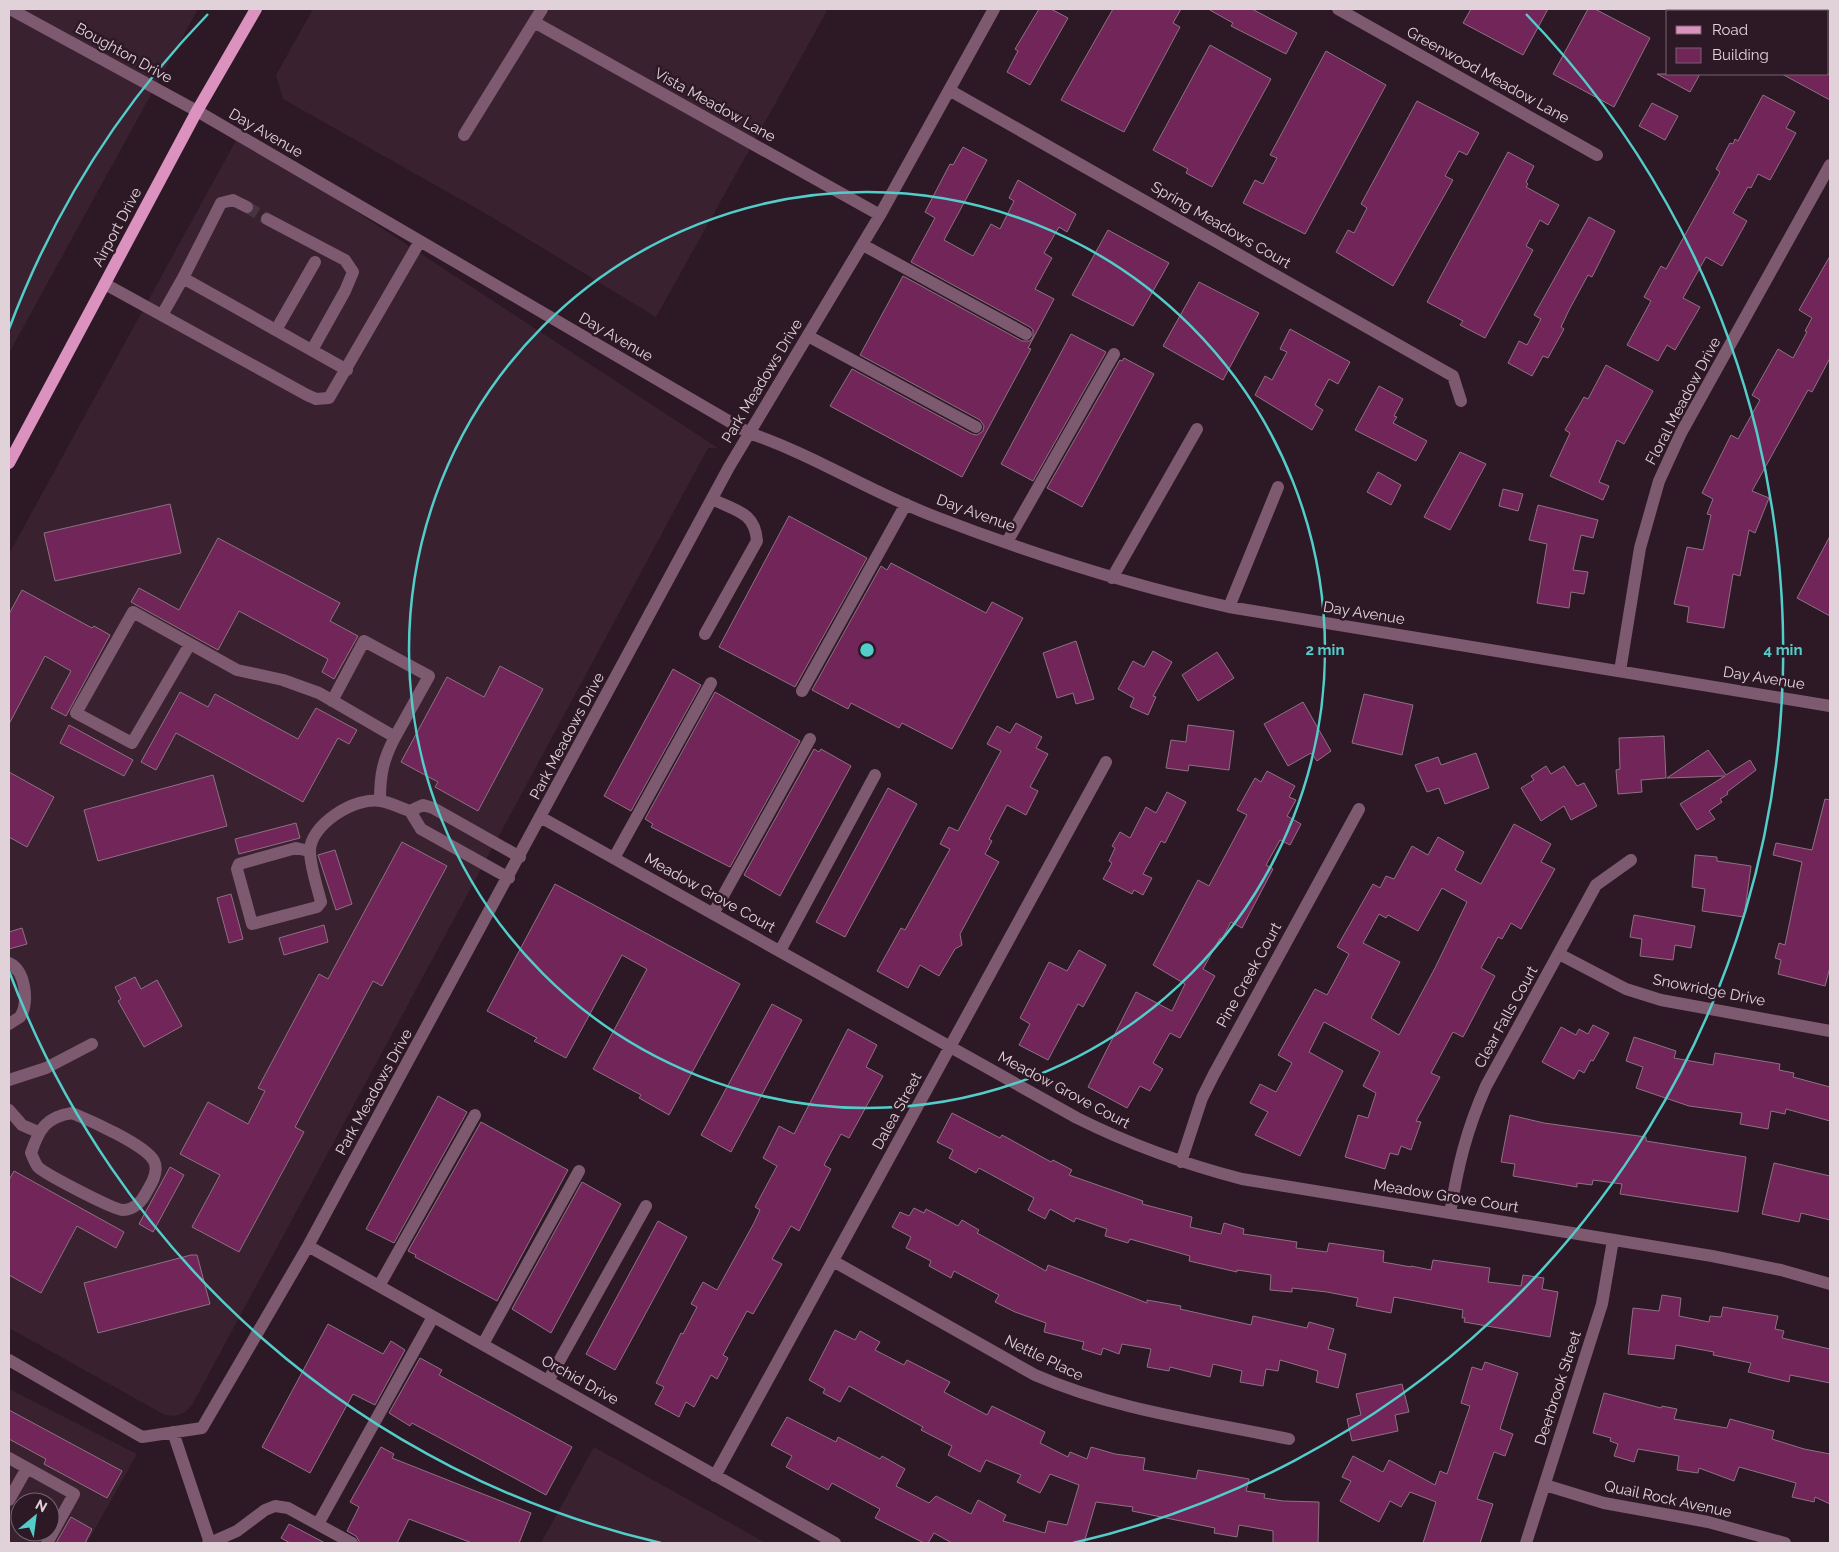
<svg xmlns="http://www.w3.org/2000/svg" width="1839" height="1552" font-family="Raleway,sans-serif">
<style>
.built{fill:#3a2130;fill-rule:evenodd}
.building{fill:#712559;stroke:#8c7281;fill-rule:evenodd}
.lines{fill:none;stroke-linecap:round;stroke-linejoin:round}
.minor-tunnel{stroke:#483440;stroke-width:12;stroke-dasharray:12 6;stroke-linecap:butt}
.minor{stroke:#7d5a6f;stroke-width:12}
.major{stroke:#db92bf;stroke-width:12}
.ring{fill:none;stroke:#53cdca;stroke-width:2.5}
.labels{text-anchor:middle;stroke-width:5;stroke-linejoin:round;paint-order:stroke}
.street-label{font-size:15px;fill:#e1d2da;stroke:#2d1825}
.centre{fill:#53cdca;stroke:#2d1825;stroke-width:2.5}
.ring-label{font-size:15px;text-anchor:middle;font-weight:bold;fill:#53cdca;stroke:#2d1825;stroke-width:5;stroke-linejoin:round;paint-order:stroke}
</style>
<rect width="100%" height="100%" fill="#2d1825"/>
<path class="built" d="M9,9H198L9,353Z
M313,9H828L656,317L490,216L283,99L276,75Z
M239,135L718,448H708L192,1405L185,1412L175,1416L165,1415L9,1328V554Z
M9,1389L137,1454L87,1543H9ZM20,1502H50V1532H20Z
M594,1447L766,1543H541Z"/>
<path class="building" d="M1039,9H1051L1068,18L1030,85L1007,72L1018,51L1015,49Z
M1113,9H1181L1173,23L1180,27L1124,132L1061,100Z
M1208,9H1252L1297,33L1286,54L1231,26L1233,23Z
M1471,9H1548L1523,55L1463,23Z
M1588,9H1595L1650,38L1614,107L1553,74Z
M1210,45L1271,79L1212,187L1186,173L1188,169L1153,150Z
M1326,51L1386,85L1305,234L1243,203L1255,180L1263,184L1277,158L1270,155Z
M1657,74H1700L1690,92Z
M1782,74H1830V100Z
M1763,95L1795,112L1786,128L1796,133L1770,180L1758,174L1751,188L1748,187L1733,213L1747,221L1722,266L1706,257L1683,298L1700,307L1675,350L1667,345L1658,361L1627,345L1651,301L1644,297L1661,266L1666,269L1720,172L1716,169L1730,143L1733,144L1735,139L1738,141Z
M1417,101L1479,133L1467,155L1459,151L1445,176L1453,180L1393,286L1336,252L1348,230L1354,233L1367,208L1361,204Z
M1652,103L1678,116L1665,140L1639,126Z
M963,147L987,160L944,240L973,256L991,224L1000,229L1014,201L1009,198L1018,180L1076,214L1067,232L1059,227L1044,253L1052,258L1035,289L1054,299L1028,348L1031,349L962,477L830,406L852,369L972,434L977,435L983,431L984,426L980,420L860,355L903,276L1022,341H1030L1033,337V330L1030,327L911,262L935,218L925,212L950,164L953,165Z
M1508,152L1534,166L1526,182L1528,184L1526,187L1559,205L1548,225L1540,220L1526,246L1533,250L1485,338L1460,325L1463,321L1427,302Z
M1589,217L1615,231L1592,277L1588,275L1569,310L1561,327L1564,329L1548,358L1543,356L1532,376L1508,363L1519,341L1527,345L1541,319L1534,315Z
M1108,230L1169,263L1133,326L1072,295Z
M1830,256V358L1812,392L1808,390L1752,491L1769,498L1755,533L1749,530L1740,576L1733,574L1724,628L1687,622L1689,607L1674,604L1687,547L1703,550L1711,515L1707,514L1713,499L1702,493L1731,435L1738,439L1760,400L1752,395L1778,349L1793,358L1807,332L1805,331L1812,318L1799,310Z
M1199,282L1259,313L1223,380L1163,346Z
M1290,329L1350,362L1338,384L1329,379L1315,405L1323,410L1312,430L1255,395L1265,376L1272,380L1287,352L1280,349Z
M1071,334L1106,352L1033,481L1001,464Z
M1124,358L1154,374L1082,507L1047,488L1120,360L1122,361Z
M1606,365L1653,391L1624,444L1617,440L1599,482L1609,486L1603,500L1550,476L1570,433L1565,430L1584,397L1588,399Z
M1379,386L1403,399L1394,416L1397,417L1393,423L1427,441L1416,461L1355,430Z
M1460,452L1486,464L1450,530L1424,517Z
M1378,472L1401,485L1391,505L1367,492Z
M1503,489L1523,494L1518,511L1499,506Z
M170,504L181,553L55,581L44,533Z
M1538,505L1598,520L1593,538L1581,535L1573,570L1588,572L1584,594L1571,592L1569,608L1537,603L1547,544L1529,540Z
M789,516L867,558L795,687L719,647Z
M1830,536V616L1797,598Z
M218,538L340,603L330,621L358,636L334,679L322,672L328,659L239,611L218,650L131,602L139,588L179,610Z
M891,563L986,613L992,602L1023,618L952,749L902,723L899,728L851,703L848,709L812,690L881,566L887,570Z
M22,590L92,628L94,626L110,635L66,716L51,708L71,671L45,656L9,724V614Z
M1076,641L1094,699L1076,704L1073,693L1057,698L1043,653Z
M1153,651L1172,662L1153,696L1156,697L1148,715L1130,707L1134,698L1118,689L1133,661L1144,667Z
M1217,652L1234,678L1198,701L1182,675Z
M500,666L543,689L478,811L435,787L438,782L401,762L447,677L484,697Z
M673,669L701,685L631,811L604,796Z
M180,692L208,707L215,694L298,739L316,708L357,730L349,744L338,738L303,802L176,733L156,770L141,762Z
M715,692L800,741L730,867L651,827L653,824L645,819Z
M1364,694L1413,705L1402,755L1352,743Z
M1303,702L1331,751L1317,761L1311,753L1288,766L1264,724Z
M1016,723L1042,737L1036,748L1048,754L1030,787L1038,791L1026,815L1007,805L989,839L992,841L985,854L999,862L960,934L962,945L955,949L939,976L920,965L908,988L877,971L901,928L905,930L950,849L940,844L949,827L958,831L1001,751L987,744L997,726L1010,733Z
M69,725L133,760L124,776L60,743Z
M1188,725L1234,731L1229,770L1189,765L1188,771L1166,768L1171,740L1186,742Z
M1664,736L1666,778L1641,780L1642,792L1618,794L1616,770L1620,769L1619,738Z
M814,749L819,752L821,749L851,766L780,896L744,875Z
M1708,750L1726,775L1750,760L1756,770L1727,792L1728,794L1720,799L1722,802L1709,811L1715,819L1697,830L1680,804L1725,776L1667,778Z
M1476,753L1489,788L1445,804L1439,788L1427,792L1415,765L1438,757L1441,765Z
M1546,766L1551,774L1564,766L1577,786L1584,783L1597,806L1571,820L1564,806L1541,821L1521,788L1534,780L1531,776Z
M1267,771L1295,786L1289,797L1296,800L1287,816L1301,824L1290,845L1280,840L1266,865L1273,869L1242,928L1231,922L1222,939L1220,938L1203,969L1215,976L1180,1038L1170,1033L1153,1063L1163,1069L1150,1091L1140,1086L1127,1108L1088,1087L1136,992L1172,1011L1185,984L1153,965L1198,880L1209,886L1247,815L1237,810L1255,778L1261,782Z
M9,772L54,797L27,847L9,837Z
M213,775L227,826L98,861L84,810Z
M888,788L917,804L845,937L816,922Z
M1167,792L1186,802L1165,843L1161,841L1143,874L1152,878L1143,895L1134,890L1132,894L1103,879L1112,863L1109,861L1115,848L1112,846L1120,832L1130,838L1146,807L1156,813Z
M1825,799L1830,800V967L1825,986L1778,974L1781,960L1775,958L1779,943L1785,945L1802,862L1773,855L1776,843L1812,850Z
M296,823L300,838L239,854L235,839Z
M1514,824L1551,844L1541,862L1555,869L1521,929L1511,923L1502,939L1498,937L1481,968L1495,976L1463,1037L1453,1032L1431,1073L1440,1077L1416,1121L1421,1122L1411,1150L1401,1146L1398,1155L1390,1153L1385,1169L1345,1157L1358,1115L1368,1118L1376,1093L1363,1086L1380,1052L1324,1022L1309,1052L1343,1071L1300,1156L1255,1135L1268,1112L1250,1103L1260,1084L1276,1092L1292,1063L1278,1055L1315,989L1327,995L1333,984L1349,954L1337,947L1373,884L1380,888L1386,876L1394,879L1412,846L1428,855L1438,837L1464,852L1455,870L1481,884ZM1442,888L1467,902L1435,968L1399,1035L1371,1018L1400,962L1363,943L1379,914L1386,918L1388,915L1418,931Z
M402,842L447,866L382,986L373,981L295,1127L304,1132L239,1252L192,1227L220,1175L180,1154L208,1102L248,1124L265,1091L258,1088L319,974L328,979Z
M335,850L352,904L336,910L318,855Z
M1695,855L1717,857V861L1751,866L1744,917L1702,911L1705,889L1692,887Z
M555,884L740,984L669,1115L639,1098L641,1095L593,1069L647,969L622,955L566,1058L534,1041L537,1038L487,1011Z
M231,894L243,939L229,943L217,898Z
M1634,915L1695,926L1691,948L1675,945L1673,960L1640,956L1642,939L1630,937Z
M324,925L328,942L284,955L279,938Z
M22,928L27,944L9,949V932Z
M1079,950L1106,965L1083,1007L1078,1004L1048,1060L1019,1045L1030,1024L1020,1018L1049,962L1067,971Z
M135,977L141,989L157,980L182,1026L144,1047L118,1001L121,999L115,987Z
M772,1004L802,1020L731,1152L701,1135Z
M1593,1025L1609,1033L1593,1061L1591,1060L1584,1073L1579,1070L1574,1079L1542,1062L1561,1027L1576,1035L1579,1029L1588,1034Z
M848,1029L877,1045L866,1067L883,1076L849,1138L841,1134L824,1165L831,1169L799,1231L791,1226L772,1259L782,1264L753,1314L747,1311L723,1355L728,1358L717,1379L711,1375L694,1407L686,1402L679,1417L655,1404L664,1387L656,1383L681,1333L683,1334L697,1307L691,1304L703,1282L717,1290L754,1223L760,1210L755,1207L777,1166L763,1158L779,1126L794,1134Z
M1634,1037L1676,1051L1674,1058L1713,1065L1715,1053L1780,1064L1779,1070L1794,1073L1793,1077L1830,1087V1121L1786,1109L1785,1114L1771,1111L1768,1129L1740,1124L1742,1113L1689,1106L1636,1088L1643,1067L1626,1061Z
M438,1096L467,1112L466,1114L394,1243L366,1229Z
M952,1113L1000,1138L1002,1135L1051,1162L1053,1160L1072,1170L1069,1175L1143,1201L1142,1204L1192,1217L1190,1227L1221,1234L1224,1223L1244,1229L1243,1234L1297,1242L1296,1248L1327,1252L1329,1243L1384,1251L1383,1262L1411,1267V1266L1431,1270L1433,1260L1490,1268L1488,1282L1521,1286L1523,1275L1544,1278L1542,1289L1558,1292L1550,1337L1464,1322L1465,1318H1462L1463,1310L1394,1297L1391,1313L1356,1306L1358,1298L1327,1292L1292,1288V1292L1270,1290L1271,1275L1237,1270V1272L1189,1261L1190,1256L1130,1239L1128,1243L1105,1236L1107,1229L1076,1218L1074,1222L1050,1209L1045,1219L1028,1210L1034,1198L979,1168L976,1173L949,1158L953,1150L937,1142Z
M1510,1115L1544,1123L1646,1137V1141L1746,1157L1738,1212L1620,1194L1622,1184L1593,1180L1592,1185L1577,1183V1187L1513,1176L1515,1164L1501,1162Z
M481,1122L568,1170L497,1301L415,1257L416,1255L408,1251Z
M1774,1163L1830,1176V1220L1801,1213L1799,1222L1762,1214Z
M170,1167L184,1175L153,1232L139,1224Z
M14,1171L124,1232L116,1248L77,1226L41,1293L9,1275V1180Z
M582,1182L621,1204L551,1333L512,1309Z
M914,1208L924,1213L926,1209L958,1226L962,1220L979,1230L977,1233L1046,1271L1048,1265L1147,1303V1300L1181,1306L1180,1309L1251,1325L1253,1316L1307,1328L1309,1322L1334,1329L1328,1349L1346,1354L1338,1388L1316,1382L1318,1371L1280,1360L1278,1371L1266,1369L1263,1386L1240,1382L1242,1371L1213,1364L1210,1377L1170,1367L1169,1371L1147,1367L1151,1349L1122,1344L1119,1354L1103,1348L1101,1355L1082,1349L1084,1342L1044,1332L1046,1323L1015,1312L995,1302L999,1295L954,1271L951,1278L929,1266L931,1261L906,1248L911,1237L892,1227L900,1212L909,1216Z
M658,1221L687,1237L615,1370L586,1354Z
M191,1255H197L210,1304L98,1333L84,1283Z
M1662,1295L1681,1298L1679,1316L1709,1322L1710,1316L1721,1317L1723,1307L1778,1316L1775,1329L1784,1331L1782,1338L1830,1349V1383L1790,1375L1789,1382L1764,1376L1748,1372L1751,1363L1713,1355L1714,1352L1676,1345L1674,1359L1628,1354L1633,1308L1659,1311Z
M328,1324L383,1354L391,1341L405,1350L375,1405L353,1394L310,1473L262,1447Z
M835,1330L855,1340L860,1331L880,1342L875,1350L904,1365L907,1360L950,1382L944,1392L987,1415L992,1406L1045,1432L1040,1443L1068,1457L1070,1452L1087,1459L1091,1447L1115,1454L1145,1458L1143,1470L1196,1479L1198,1470L1249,1479L1246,1491L1265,1494L1264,1498L1283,1501L1319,1502L1318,1543H1273V1531L1239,1525L1237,1537L1214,1533L1215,1528L1132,1511L1133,1507L1096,1502L1084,1543H952L934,1533L928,1543H924L875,1518L880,1509L832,1483L828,1490L786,1467L792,1456L771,1445L787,1417L836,1442L838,1437L880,1459L882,1456L905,1469L896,1486L929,1503L936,1496L971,1514L978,1500L1006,1515L1003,1521L1045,1533L1048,1521L1067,1525L1079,1485L1050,1474L1040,1493L1017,1482L1021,1475L986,1460L980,1472L948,1455L952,1446L921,1430L923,1427L849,1386L840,1402L823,1393L825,1389L809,1380Z
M420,1358L442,1370L439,1375L572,1447L546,1495L412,1423L410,1426L389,1413Z
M1485,1362L1518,1373L1500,1429L1513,1434L1505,1456L1494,1452L1477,1499L1493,1504L1480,1543H1423L1436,1502L1410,1492L1401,1507L1390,1501L1379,1522L1340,1501L1351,1481L1342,1477L1353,1456L1383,1472L1389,1460L1435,1485L1440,1471L1447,1474L1470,1406L1461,1403L1472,1367L1482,1370Z
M1402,1384L1409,1412L1395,1415L1398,1431L1352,1441L1347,1419L1361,1415L1356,1394Z
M1604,1393L1661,1408L1662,1406L1677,1409L1674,1419L1727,1428L1730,1419L1774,1431L1772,1439L1804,1449L1830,1454V1504L1815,1497L1814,1502L1792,1497L1796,1483L1739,1467L1734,1481L1699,1468L1698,1473L1677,1470L1679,1456L1638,1449L1634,1462L1614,1456L1618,1444L1610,1441L1611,1438L1593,1433Z
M9,1410L122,1471L107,1498L44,1464L46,1459L9,1439Z
M381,1447L394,1454L392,1458L531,1513L519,1543H472L409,1519L397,1543H360L356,1536L347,1531L359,1507L350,1502Z
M71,1517L92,1529L85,1543H56Z
M289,1524L325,1543H290L281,1538Z"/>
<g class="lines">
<path class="minor-tunnel" d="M247,207L267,219"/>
<path class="minor" d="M10,9L197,111L749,433C814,455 872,493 936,517C1032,554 1129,585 1229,607L1830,706
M1338,9L1597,155
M534,22L880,215
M949,90L1453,376L1461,401
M464,135L542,9
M267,219L345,260L353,272L345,291L312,350
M863,245L1026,334
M183,278L221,203L233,200L247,207
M105,284L307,395L316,399L329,398L420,241
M162,315L183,278L347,370
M276,330L315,262
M808,336L976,427
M1007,542L1114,354
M1112,578L1197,429
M1229,607L1278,487
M705,634L757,541C755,512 736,511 712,499
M190,644L132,743L76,713L133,612L237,670L283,680L319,693L395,737C383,760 380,774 380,800
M1620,671L1640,548L1659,481L1681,433L1830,165
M802,691L906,504
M332,701L364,641L429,676L395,737
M542,818L1077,1118C1131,1145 1184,1164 1242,1179L1712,1256L1781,1270L1830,1284
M309,851L296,848L239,864L237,869L252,924L317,907L321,902C317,886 311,869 310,853C308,825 356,796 381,801C391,803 401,808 410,811
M614,858L711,683
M509,878L421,829L410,811L423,805L433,808L520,857
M713,914L810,739
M780,951L875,775
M1559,954L1626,989L1661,1000L1830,1031
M9,963C26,971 29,1003 20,1017L9,1024
M9,1080L46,1068L92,1044
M9,1110L22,1125L38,1132
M72,1113C89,1120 146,1145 154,1161C159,1171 152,1183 146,1193C142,1201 134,1210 123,1210C114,1210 45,1174 38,1167C35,1163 33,1157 31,1153C39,1129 46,1117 72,1113Z
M1181,1162L1202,1098L1214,1074L1359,809
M1450,1213C1458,1166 1466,1131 1486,1086L1596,885L1631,860
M308,1246L835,1543
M833,1261L1035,1375C1115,1410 1203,1421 1289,1439
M379,1286L475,1115
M483,1344L579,1171
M9,1360L142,1437L202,1428L308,1246L729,467L880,215L994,9
M548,1381L646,1206
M173,1432L210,1543H208
M9,1458L74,1494L47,1543
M715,1476L1106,762
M1545,1485L1604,1503L1708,1522L1785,1543
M9,1500L27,1468
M318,1524L433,1317
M210,1543L237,1531L265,1510L275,1506L288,1508L352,1543
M1526,1543L1602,1304L1613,1240"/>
<path class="major" d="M9,463L197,111L256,9"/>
</g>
<g class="ring">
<circle cx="867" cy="650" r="458"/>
<path d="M661 1543A916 916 0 0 1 9 971M9 329A916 916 0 0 1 208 14M1526 14A916 916 0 0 1 1073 1543"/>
</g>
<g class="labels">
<g class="street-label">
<text transform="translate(124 53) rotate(29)" y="5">Boughton Drive</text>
<text transform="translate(1488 75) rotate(29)" y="5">Greenwood Meadow Lane</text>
<text transform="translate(715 105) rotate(29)" y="5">Vista Meadow Lane</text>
<text transform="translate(266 133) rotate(30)" y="5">Day Avenue</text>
<text transform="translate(1221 225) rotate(30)" y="5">Spring Meadows Court</text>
<text transform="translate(117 227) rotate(-62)" y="5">Airport Drive</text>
<text transform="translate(616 337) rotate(30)" y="5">Day Avenue</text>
<text transform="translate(762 381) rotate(-59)" y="5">Park Meadows Drive</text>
<text transform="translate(1683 401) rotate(-62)" y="5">Floral Meadow Drive</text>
<text transform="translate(976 513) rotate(20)" y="5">Day Avenue</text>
<text transform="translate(1364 613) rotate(9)" y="5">Day Avenue</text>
<text transform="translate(1764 678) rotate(9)" y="5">Day Avenue</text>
<text transform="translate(567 736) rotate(-62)" y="5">Park Meadows Drive</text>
<text transform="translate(710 893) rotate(29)" y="5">Meadow Grove Court</text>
<text transform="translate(1249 975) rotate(-61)" y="5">Pine Creek Court</text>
<text transform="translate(1709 990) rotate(11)" y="5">Snowridge Drive</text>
<text transform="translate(1506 1017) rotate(-61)" y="5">Clear Falls Court</text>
<text transform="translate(1064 1090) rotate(28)" y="5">Meadow Grove Court</text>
<text transform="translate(374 1092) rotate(-61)" y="5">Park Meadows Drive</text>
<text transform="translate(897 1111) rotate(-61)" y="5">Dalea Street</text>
<text transform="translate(1446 1196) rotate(9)" y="5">Meadow Grove Court</text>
<text transform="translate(1044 1358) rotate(26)" y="5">Nettle Place</text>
<text transform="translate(580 1380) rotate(29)" y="5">Orchid Drive</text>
<text transform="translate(1558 1388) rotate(-72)" y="5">Deerbrook Street</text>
<text transform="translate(1668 1499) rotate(12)" y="5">Quail Rock Avenue</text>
</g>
</g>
<circle cx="867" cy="650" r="8" class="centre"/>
<g class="ring-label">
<text x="1325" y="655">2 min</text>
<text x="1783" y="655">4 min</text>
</g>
<rect width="1839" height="1552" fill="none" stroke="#e1d2da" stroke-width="20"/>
<rect x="1666" y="10" width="162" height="65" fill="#2d1825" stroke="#75626d"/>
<rect x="1676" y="26" width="25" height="8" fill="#db92bf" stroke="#75626d"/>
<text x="1712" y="35" font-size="15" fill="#e1d2da">Road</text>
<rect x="1676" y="48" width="25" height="15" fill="#712559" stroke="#75626d"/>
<text x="1712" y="60" font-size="15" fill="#e1d2da">Building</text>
<g transform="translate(35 1517) rotate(29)"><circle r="24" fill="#2d1825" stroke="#75626d"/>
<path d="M0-4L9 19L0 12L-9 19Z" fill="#53cdca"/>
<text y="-8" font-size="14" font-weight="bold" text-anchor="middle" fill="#e1d2da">N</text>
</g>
</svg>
